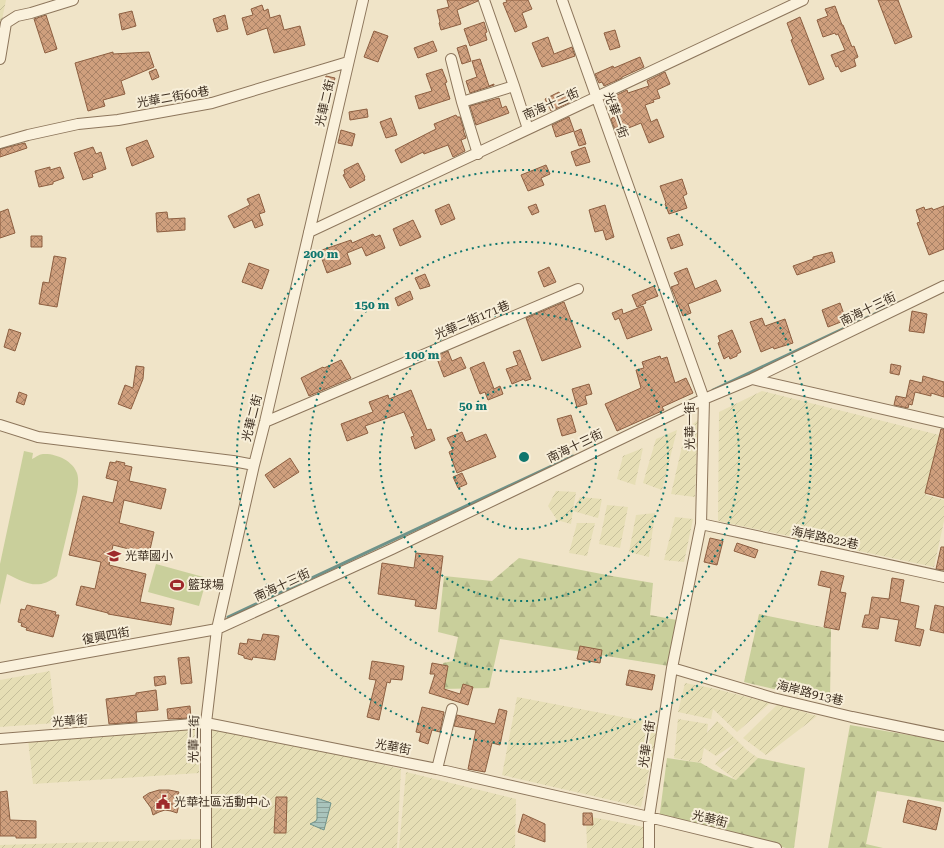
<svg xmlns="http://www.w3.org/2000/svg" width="944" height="848" font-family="'Roboto Serif','Noto Sans TC',serif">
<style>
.farmland{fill:url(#farmland-furrows)}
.green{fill:#c9cf9b}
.forest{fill:url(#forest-firs)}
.water{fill:url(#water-rules);stroke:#6f938a}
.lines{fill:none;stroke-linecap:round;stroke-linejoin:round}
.stream{stroke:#6f938a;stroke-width:3}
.building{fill:url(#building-cross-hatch);stroke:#8d5f41}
.minor-casing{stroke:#8d765c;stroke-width:12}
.minor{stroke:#faf1dc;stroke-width:10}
.ring{fill:none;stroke:#0f766e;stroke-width:2;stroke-dasharray:2 4}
.labels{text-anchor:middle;stroke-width:4;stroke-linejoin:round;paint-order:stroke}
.street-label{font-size:12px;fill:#3d2e20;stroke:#f7eed8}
.poi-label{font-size:12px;fill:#3d2e20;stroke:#f7eed8;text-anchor:start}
.centre{fill:#0f766e;stroke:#f7eed8;stroke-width:2}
.ring-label{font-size:12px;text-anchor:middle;font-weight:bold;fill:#0f766e;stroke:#f7eed8;stroke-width:4;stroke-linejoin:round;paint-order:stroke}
</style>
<defs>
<pattern id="farmland-furrows" width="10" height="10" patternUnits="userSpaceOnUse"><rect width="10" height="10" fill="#e6deb5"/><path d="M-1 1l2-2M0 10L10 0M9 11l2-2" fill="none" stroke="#c6bf9b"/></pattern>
<pattern id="forest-firs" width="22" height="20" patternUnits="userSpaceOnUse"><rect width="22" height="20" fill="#c9cf9b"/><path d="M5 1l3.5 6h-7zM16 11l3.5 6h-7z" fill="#aeb285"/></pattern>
<pattern id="water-rules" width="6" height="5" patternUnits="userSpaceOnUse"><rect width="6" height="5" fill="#a9c4bc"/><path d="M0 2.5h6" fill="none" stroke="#8ba098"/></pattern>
<pattern id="building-cross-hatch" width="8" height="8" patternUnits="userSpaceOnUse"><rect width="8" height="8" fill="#cf9f7d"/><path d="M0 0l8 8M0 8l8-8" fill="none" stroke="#a98266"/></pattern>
</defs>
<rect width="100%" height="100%" fill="#f0e4c8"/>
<path class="farmland" d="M0,0H6L0,30Z
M762,391L939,435L926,495L944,500V521L934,567L718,521L719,412Z
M698,420L695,497L671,494L686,429Z
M677,430L662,490L643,483L656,439Z
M643,448L635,485L617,479L623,456Z
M556,491L576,492L573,510L580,497L602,499L598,518L573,511L571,524L557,520L548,506Z
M607,505L628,507L620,548L599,544Z
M655,513L649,557L629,552L636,515Z
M675,517L693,519L684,562L664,560Z
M577,523H595L587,556L569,553Z
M50,671L55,723L0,727V680Z
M685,683L716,689L770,703L737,732L713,709L711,719L678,712Z
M517,697L659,724L641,807L502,775Z
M778,704L817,716L766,755L743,738Z
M678,719L708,724L707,733L717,721L748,751L758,758L736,780L715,764L736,743L716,756L704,748L701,763L674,758Z
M210,724L401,769L397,848H212Z
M199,727V773L33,784L28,739Z
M406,772L516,799L515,848H399Z
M586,816L654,829V848H587Z
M203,839V848H0V845Z"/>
<path class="green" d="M24,451L33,453L32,459C36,457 40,454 43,454C56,453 73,461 77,473C79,479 78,486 77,492L57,576C38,591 26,583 7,574L0,605V564Z
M156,564L207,578L199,606L148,592Z"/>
<path class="forest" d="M519,558L612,576L653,583L650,615L677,620L669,666L500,639L489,688L442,689L443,663L453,661L458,637L438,632L444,576L492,581Z
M759,614L831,629L830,702L744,682Z
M850,725L944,741V802L877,791L866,844L883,848H828Z
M667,758L701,763L713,770L736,780L758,758L805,768L794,848H786L659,820Z"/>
<path class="water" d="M317,798L331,803L324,830L310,824L316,821L317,819Z"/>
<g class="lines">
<path class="stream" d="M713,390L900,302
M228,617L573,456"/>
</g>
<path class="building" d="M447,0H478V1L457,10L461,24L441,30L439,23L440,22L437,10L449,7Z
M506,0H528L532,9L522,13L527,27L515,32L503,3L507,2Z
M878,0H898L912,37L895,44Z
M262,5L264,11L268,9L270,18L280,15L284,30L300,26L305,45L274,53L267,28L247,35L242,18L253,15L251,9Z
M835,6L842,25H843L852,47L854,46L858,57L854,59L856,66L841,72L838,66L836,67L831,55L845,50L838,34L836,35L835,33L823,37L817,20L828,16L825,9Z
M132,11L136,26L122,30L119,14Z
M46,15L57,49L45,53L34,19Z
M225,15L228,29L217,32L213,19Z
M800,17L824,79L809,85L791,40L793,39L787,23Z
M484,22L487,32L485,33L487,40L470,46L464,29Z
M615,30L620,47L610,50L604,33Z
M374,31L388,36L378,62L364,57Z
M548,37L554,54L572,47L575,56L558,62L542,67L532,43Z
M433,41L437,51L418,58L414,48Z
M466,45L471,61L462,64L457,48Z
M113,52V54L149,52L154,67L121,81L125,94L103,100L105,106L88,111L75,63Z
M640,57L644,67L622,77V78L604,86L602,82L599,83L595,74L613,66L614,68Z
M480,59L489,86L494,84V85L470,93L466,81L477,77L472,61Z
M156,69L159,77L152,80L149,72Z
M442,69L447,82L445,83L450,99L419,109L415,96L432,91L426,74Z
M665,72L670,84L657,90L660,98L653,100L654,102L645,105L651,122L657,119L664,137L649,143L641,123L616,133L611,119L613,118L607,100L627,90L628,93L649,86L647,81Z
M326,76L335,78L331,92L322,90Z
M559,92L561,98L566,96L569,103L551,111L545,99Z
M499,98L502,108L506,106L509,113L476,125L470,106Z
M367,109L368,117L350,120L349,112Z
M456,115L457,117H460L464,130H463L466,138L461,140L465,151L453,157L448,145L424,154L423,152L401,163L395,150L436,129L434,124Z
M569,117L574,131L556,137L552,125Z
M391,118L397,135L386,138L380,122Z
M581,129L586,144L579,146L574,132Z
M341,130L355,134L352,146L338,143Z
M147,140L154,157L132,166L126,148Z
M25,143L27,148L0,157V149Z
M93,147L96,154L101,152L106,169L92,174L93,177L83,180L74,153Z
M585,147L590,162L576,166L571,152Z
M358,163L365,177L364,178L365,180L350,188L343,175L345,174L344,170Z
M546,165L550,174L541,178L544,185L528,191L521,175Z
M50,167V170L60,167L64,178L53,182V184L39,187L35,171Z
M682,179L687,194L683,196L687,208L669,214L665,204L666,203L660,186Z
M259,194L265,212L259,214L263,225L255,228L252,220L234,228L228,216L250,205L247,199Z
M449,204L455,219L441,225L435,210Z
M536,204L539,212L532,215L528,207Z
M605,205L614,237L606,240L603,230L595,232L589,210Z
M944,206V249L929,255L917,223L920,222L916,210L924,207L925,210L932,208L933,210Z
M8,209L15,233L0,238V212Z
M167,212L168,219L185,218V230L157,232L156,213Z
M413,220L421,237L400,246L393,229Z
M373,234L375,237L380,235L385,248L366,256L362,247L347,253L351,264L327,273L319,251L351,240L352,243Z
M679,234L683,245L671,249L667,238Z
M31,236H42V247H31Z
M832,252L835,262L797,275L793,266L813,259V257Z
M54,256L66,258L57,307L39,304L43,282L49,283Z
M249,263L269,270L262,289L242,282Z
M549,267L556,282L544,287L538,272Z
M687,268L695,289L716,280L721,291L688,304L691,313L683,316L671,287L679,284L674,273Z
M425,274L430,286L420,289L415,278Z
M654,286L658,296L645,301L646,303L637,307L632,295Z
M410,291L413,299L398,306L395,298Z
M564,302L581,347L542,361L526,318Z
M840,303L846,320L828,327L822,310Z
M643,306L652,330L627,339L619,318L615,320L612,313L622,309L623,314Z
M912,311L927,314L924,333L909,331Z
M762,318L765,326L785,319L793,343L774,349L773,347L761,352L750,322Z
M9,329L21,333L15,351L4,347Z
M732,330L741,352L737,354V356L730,359L729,356L724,359L718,343L720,342L718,336Z
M520,350L531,379L525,381L524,379L512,384L506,369L518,365L513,352Z
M448,351L452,361L461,357L466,368L444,377L436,356Z
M660,356L661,359L667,357L675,383L686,378L693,393L662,407L664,410L617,431L605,404L641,388L636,370L644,368L642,362Z
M341,360L351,378L309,396L301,378L323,367L324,368Z
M484,362L494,389L500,386L503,394L488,400L485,392L480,394L470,368Z
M891,364L901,366L899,375L890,373Z
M136,366L144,367L143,379L131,409L118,404L125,385L133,388Z
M923,376L944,382V397L931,393V396L915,392L912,405L909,404L908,408L894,405L896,396L906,398L910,380L922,383Z
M589,384L592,394L585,396L587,404L577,407L572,389Z
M411,390L427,430L431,429L435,440L415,449L411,437L414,436L404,412L365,426L368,433L347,441L341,424L373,412L369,402L388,395L389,399Z
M19,392L27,395L24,405L16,402Z
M571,415L576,432L562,436L557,419Z
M941,429H944V498L925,493Z
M462,432L466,442L486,434L496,457L457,473L449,452L453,450L447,438Z
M290,458L299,472L274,488L265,475Z
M116,461L125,463L124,465L132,467L129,481L166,489L161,509L124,500L119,523L154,532L149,554L113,545L109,565L146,574L140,602L174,608L171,625L108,614V613L76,605L81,586L95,589L101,562L69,555L83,496L113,503L118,481L106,478L110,462L116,463Z
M462,473L467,484L458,488L453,477Z
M710,538L723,541L717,565L704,562Z
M737,543L758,550L755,558L734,551Z
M941,547H944V570L936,569Z
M416,553L443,556L436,609L415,606L416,600L378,594L382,563L414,568Z
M821,571L844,576L840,592L846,593L839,630L824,627L831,588L818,585Z
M892,578L904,580L900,602L919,606L915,628L924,630L920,646L895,641L899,620L880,617L878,629L862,627L865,615H869L872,597L889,599Z
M27,605L56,612L55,615H59L53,637L26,630L27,628L21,626L22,623L18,622L21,609L25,610Z
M935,605L944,607V633L930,630Z
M263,634L279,636L275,660L253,657L252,660L244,658V656L238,654L240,643L247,644L248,639L261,641Z
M580,646L602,650L600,663L577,659Z
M189,657L192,683L181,684L178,658Z
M372,661L404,666L402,680L391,679L390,683L387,682L379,720L367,717L376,680L369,679Z
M432,663L448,666L444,689L460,694L463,684L473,687L468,705L429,693L435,674H430Z
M629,670L655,675L652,690L626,685Z
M165,676L166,684L155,686L154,677Z
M156,690L158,710L136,712L137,722L109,724L106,699L136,695V693Z
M190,706L191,718L168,719L167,709Z
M422,707L444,712L440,732L432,730L428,744L419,741L421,733L416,732Z
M499,709L507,711L500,745L492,743L485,772L468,769L476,730L454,726L457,715L495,724Z
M159,790H169L179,792L176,799L180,800L177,813L171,811L165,810L159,812L153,815L151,808L143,797L149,793Z
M7,791L10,820L36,821V838H16V836H0V792Z
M276,797H287L286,833H274Z
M908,800L941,808L936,830L903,822Z
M583,813H592L593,825H583Z
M523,814L545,824V842L518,832Z"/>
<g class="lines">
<defs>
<path id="minor" d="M484,0L514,86L528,129
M562,0L704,399L701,524L672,668L649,817V848
M0,59L6,23L17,16L31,13L73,0
M451,59L462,102L478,154
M462,102L514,86
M0,143L28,135L78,124L118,120L212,103L348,62
M309,232L803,0
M752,379L944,423
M265,422L578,289
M0,425L38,437L233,461L254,465
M701,524L944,577
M0,668L217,629L392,549L704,399L752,379L944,286
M672,668L773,698L852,717L944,736
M0,739L206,723L437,769L649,817L776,848
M437,769L452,709
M206,848V723L217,629L254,465L265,422L363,0"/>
</defs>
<use href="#minor" class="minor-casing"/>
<use href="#minor" class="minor"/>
</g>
<g class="ring">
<circle cx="524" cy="457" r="72"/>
<circle cx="524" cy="457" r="144"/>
<circle cx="524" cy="457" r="215"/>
<circle cx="524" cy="457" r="287"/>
</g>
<defs>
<symbol id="school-bare" viewBox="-9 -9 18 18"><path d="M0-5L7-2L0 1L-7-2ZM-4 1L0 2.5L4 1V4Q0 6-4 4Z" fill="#9e2a2b" stroke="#f7eed8" stroke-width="2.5" paint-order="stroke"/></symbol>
<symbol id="stadium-bare" viewBox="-9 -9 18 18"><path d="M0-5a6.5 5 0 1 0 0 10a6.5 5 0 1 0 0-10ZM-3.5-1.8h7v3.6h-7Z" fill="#9e2a2b" stroke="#f7eed8" stroke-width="2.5" paint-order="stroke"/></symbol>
<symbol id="civic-bare" viewBox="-9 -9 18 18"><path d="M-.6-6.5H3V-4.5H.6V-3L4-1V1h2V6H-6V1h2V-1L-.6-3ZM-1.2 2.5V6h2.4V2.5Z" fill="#9e2a2b" stroke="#f7eed8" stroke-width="2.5" paint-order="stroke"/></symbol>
</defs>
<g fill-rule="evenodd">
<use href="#school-bare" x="104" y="546" width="20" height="20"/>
<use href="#stadium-bare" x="167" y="575" width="20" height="20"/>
<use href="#civic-bare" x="153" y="792" width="20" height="20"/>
</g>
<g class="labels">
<g class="street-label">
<text transform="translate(173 97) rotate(-10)" y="4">光華二街60巷</text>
<text transform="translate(325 103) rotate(-77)" y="4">光華二街</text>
<text transform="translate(551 104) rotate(-24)" y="4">南海十二街</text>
<text transform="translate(616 115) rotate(70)" y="4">光華一街</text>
<text transform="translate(868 309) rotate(-26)" y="4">南海十三街</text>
<text transform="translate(472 320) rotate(-23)" y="4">光華二街171巷</text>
<text transform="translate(252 418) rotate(-76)" y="4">光華二街</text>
<text transform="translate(690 426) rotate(-90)" y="4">光華一街</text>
<text transform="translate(575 446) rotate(-26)" y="4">南海十三街</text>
<text transform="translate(825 538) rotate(12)" y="4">海岸路822巷</text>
<text transform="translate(282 585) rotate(-25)" y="4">南海十三街</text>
<text transform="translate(106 636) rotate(-10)" y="4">復興四街</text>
<text transform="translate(810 693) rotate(14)" y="4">海岸路913巷</text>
<text transform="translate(70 721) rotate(-4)" y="4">光華街</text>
<text transform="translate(194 739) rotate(-89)" y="4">光華二街</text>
<text transform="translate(647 744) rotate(-81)" y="4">光華一街</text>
<text transform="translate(393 747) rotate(11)" y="4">光華街</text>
<text transform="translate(710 819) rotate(14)" y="4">光華街</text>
</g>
<g class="poi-label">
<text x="125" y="560">光華國小</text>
<text x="188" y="589">籃球場</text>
<text x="174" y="806">光華社區活動中心</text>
</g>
</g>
<circle cx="524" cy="457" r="6" class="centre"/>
<g class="ring-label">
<text x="321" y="258">200 m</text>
<text x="372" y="309">150 m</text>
<text x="422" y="359">100 m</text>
<text x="473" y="410">50 m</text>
</g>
</svg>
